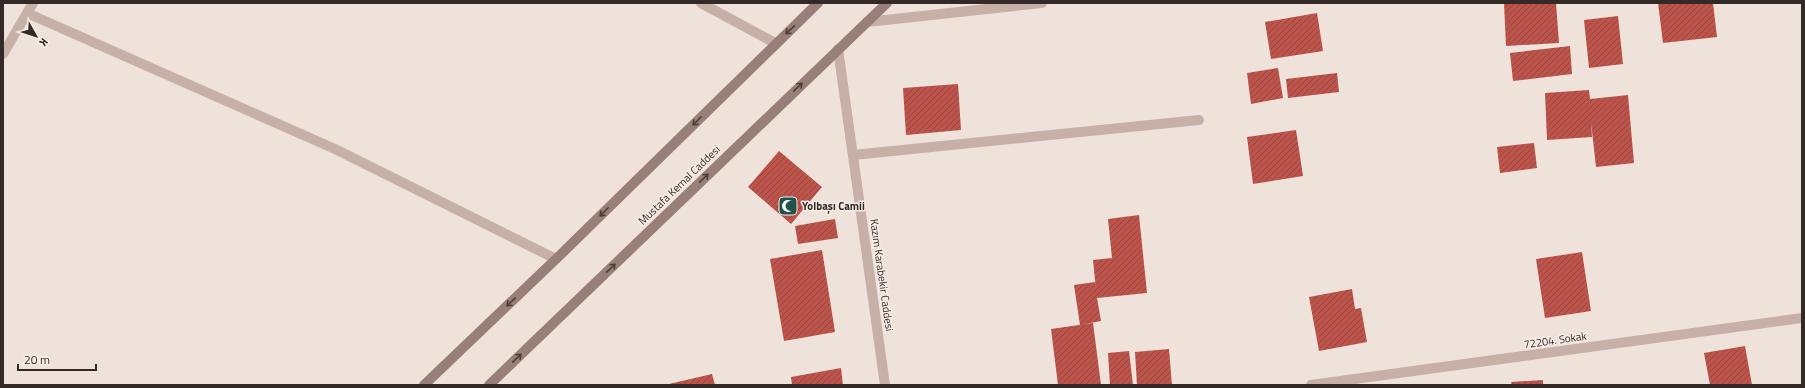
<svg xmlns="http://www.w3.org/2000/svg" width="1805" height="388" font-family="'Titillium Web',sans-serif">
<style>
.building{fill:url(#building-hatch)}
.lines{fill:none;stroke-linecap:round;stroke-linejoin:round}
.service{stroke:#c6b0a7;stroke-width:10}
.minor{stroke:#c6b0a7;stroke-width:10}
.tertiary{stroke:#c6b0a7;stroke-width:10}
.secondary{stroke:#997f79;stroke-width:10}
.oneway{stroke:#4c3e3c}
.labels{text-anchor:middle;stroke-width:3;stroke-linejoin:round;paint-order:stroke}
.street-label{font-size:11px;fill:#332927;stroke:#f7ece6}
.poi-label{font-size:11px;font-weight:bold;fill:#332927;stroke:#f7ece6;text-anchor:start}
</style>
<defs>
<pattern id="building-hatch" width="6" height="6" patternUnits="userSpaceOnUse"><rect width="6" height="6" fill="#bc544b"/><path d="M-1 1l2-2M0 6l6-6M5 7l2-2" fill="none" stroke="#99463e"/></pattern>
</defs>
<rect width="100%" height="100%" fill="#efe2da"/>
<path class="building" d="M1504,3H1556L1559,43L1506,46Z
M1658,3H1713L1717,37L1663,43Z
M1317,13L1323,51L1271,59L1265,22Z
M1618,16L1623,64L1589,68L1584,20Z
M1570,46L1572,74L1513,81L1510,53Z
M1278,68L1283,98L1251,104L1247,73Z
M1337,73L1339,92L1288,98L1286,79Z
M958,84L961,130L906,135L903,88Z
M1589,90L1590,99L1628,95L1634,163L1596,167L1591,122L1592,137L1547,140L1545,93Z
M1296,130L1303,176L1253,184L1247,137Z
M1534,143L1537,168L1500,173L1497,147Z
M779,151L822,187L791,224L748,187Z
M1139,215L1147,293L1097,298L1101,321L1080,325L1074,285L1095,282L1096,290L1093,260L1112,258L1108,219Z
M835,219L838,238L798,244L795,226Z
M822,250L835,332L784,341L770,259Z
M1582,252L1591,311L1545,318L1536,259Z
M1352,289L1355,309L1361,308L1367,342L1319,351L1309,297Z
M1093,323L1101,385H1058L1051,329Z
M1745,346L1752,385H1710L1704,353Z
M1169,349L1172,385H1137L1135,352Z
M1129,351L1133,385H1110L1108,353Z
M841,368L843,385H792L791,377Z
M712,374L715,385H669V384Z
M1543,380V385H1512L1511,382Z"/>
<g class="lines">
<path class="service" d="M853,155L1199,120"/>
<path class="minor" d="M27,13L335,149L556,259
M867,22L1042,3
M3,54L33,3
M1311,385L1802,318"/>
<path class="tertiary" d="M701,3L775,43
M838,49L885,385"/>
<path class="secondary" d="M424,385L556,259L818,3
M489,385L887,3"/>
</g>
<defs><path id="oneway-shaft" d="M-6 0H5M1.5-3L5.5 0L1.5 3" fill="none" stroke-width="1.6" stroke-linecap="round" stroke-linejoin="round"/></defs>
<g class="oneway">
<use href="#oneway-shaft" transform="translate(790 30) rotate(137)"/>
<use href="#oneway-shaft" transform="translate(798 87) rotate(-44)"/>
<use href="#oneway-shaft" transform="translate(697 121) rotate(135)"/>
<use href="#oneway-shaft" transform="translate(704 178) rotate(-44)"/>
<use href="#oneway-shaft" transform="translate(604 212) rotate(135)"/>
<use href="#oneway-shaft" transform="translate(611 268) rotate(-44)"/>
<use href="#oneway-shaft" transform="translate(511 302) rotate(136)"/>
<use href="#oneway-shaft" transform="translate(517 358) rotate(-44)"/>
</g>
<defs>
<symbol id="mosque-square" viewBox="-11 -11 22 22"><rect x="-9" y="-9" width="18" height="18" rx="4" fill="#20514c" stroke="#f7ece6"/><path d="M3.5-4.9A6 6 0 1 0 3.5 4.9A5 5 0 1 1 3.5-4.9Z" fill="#fff"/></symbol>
</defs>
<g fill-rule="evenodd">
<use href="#mosque-square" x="777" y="195" width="22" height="22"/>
</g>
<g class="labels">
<g class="street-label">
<text transform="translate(679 185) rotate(-44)" y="4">Mustafa Kemal Caddesi</text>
<text transform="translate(882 275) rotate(82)" y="4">Kazım Karabekir Caddesi</text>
<text transform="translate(1555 340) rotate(-8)" y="4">72204. Sokak</text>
</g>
<g class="poi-label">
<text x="802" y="210">Yolbaşı Camii</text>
</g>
</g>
<rect width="1805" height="388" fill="none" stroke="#332927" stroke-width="8"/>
<g transform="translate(36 36) rotate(129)" stroke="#f7ece6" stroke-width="3" paint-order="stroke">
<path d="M0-3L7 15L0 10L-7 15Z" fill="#332927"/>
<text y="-6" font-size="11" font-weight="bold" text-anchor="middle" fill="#332927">K</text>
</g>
<path d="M18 364v6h78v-6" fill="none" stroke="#332927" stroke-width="2"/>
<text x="24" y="364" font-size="12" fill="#332927" stroke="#f7ece6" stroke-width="3" paint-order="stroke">20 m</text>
</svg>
